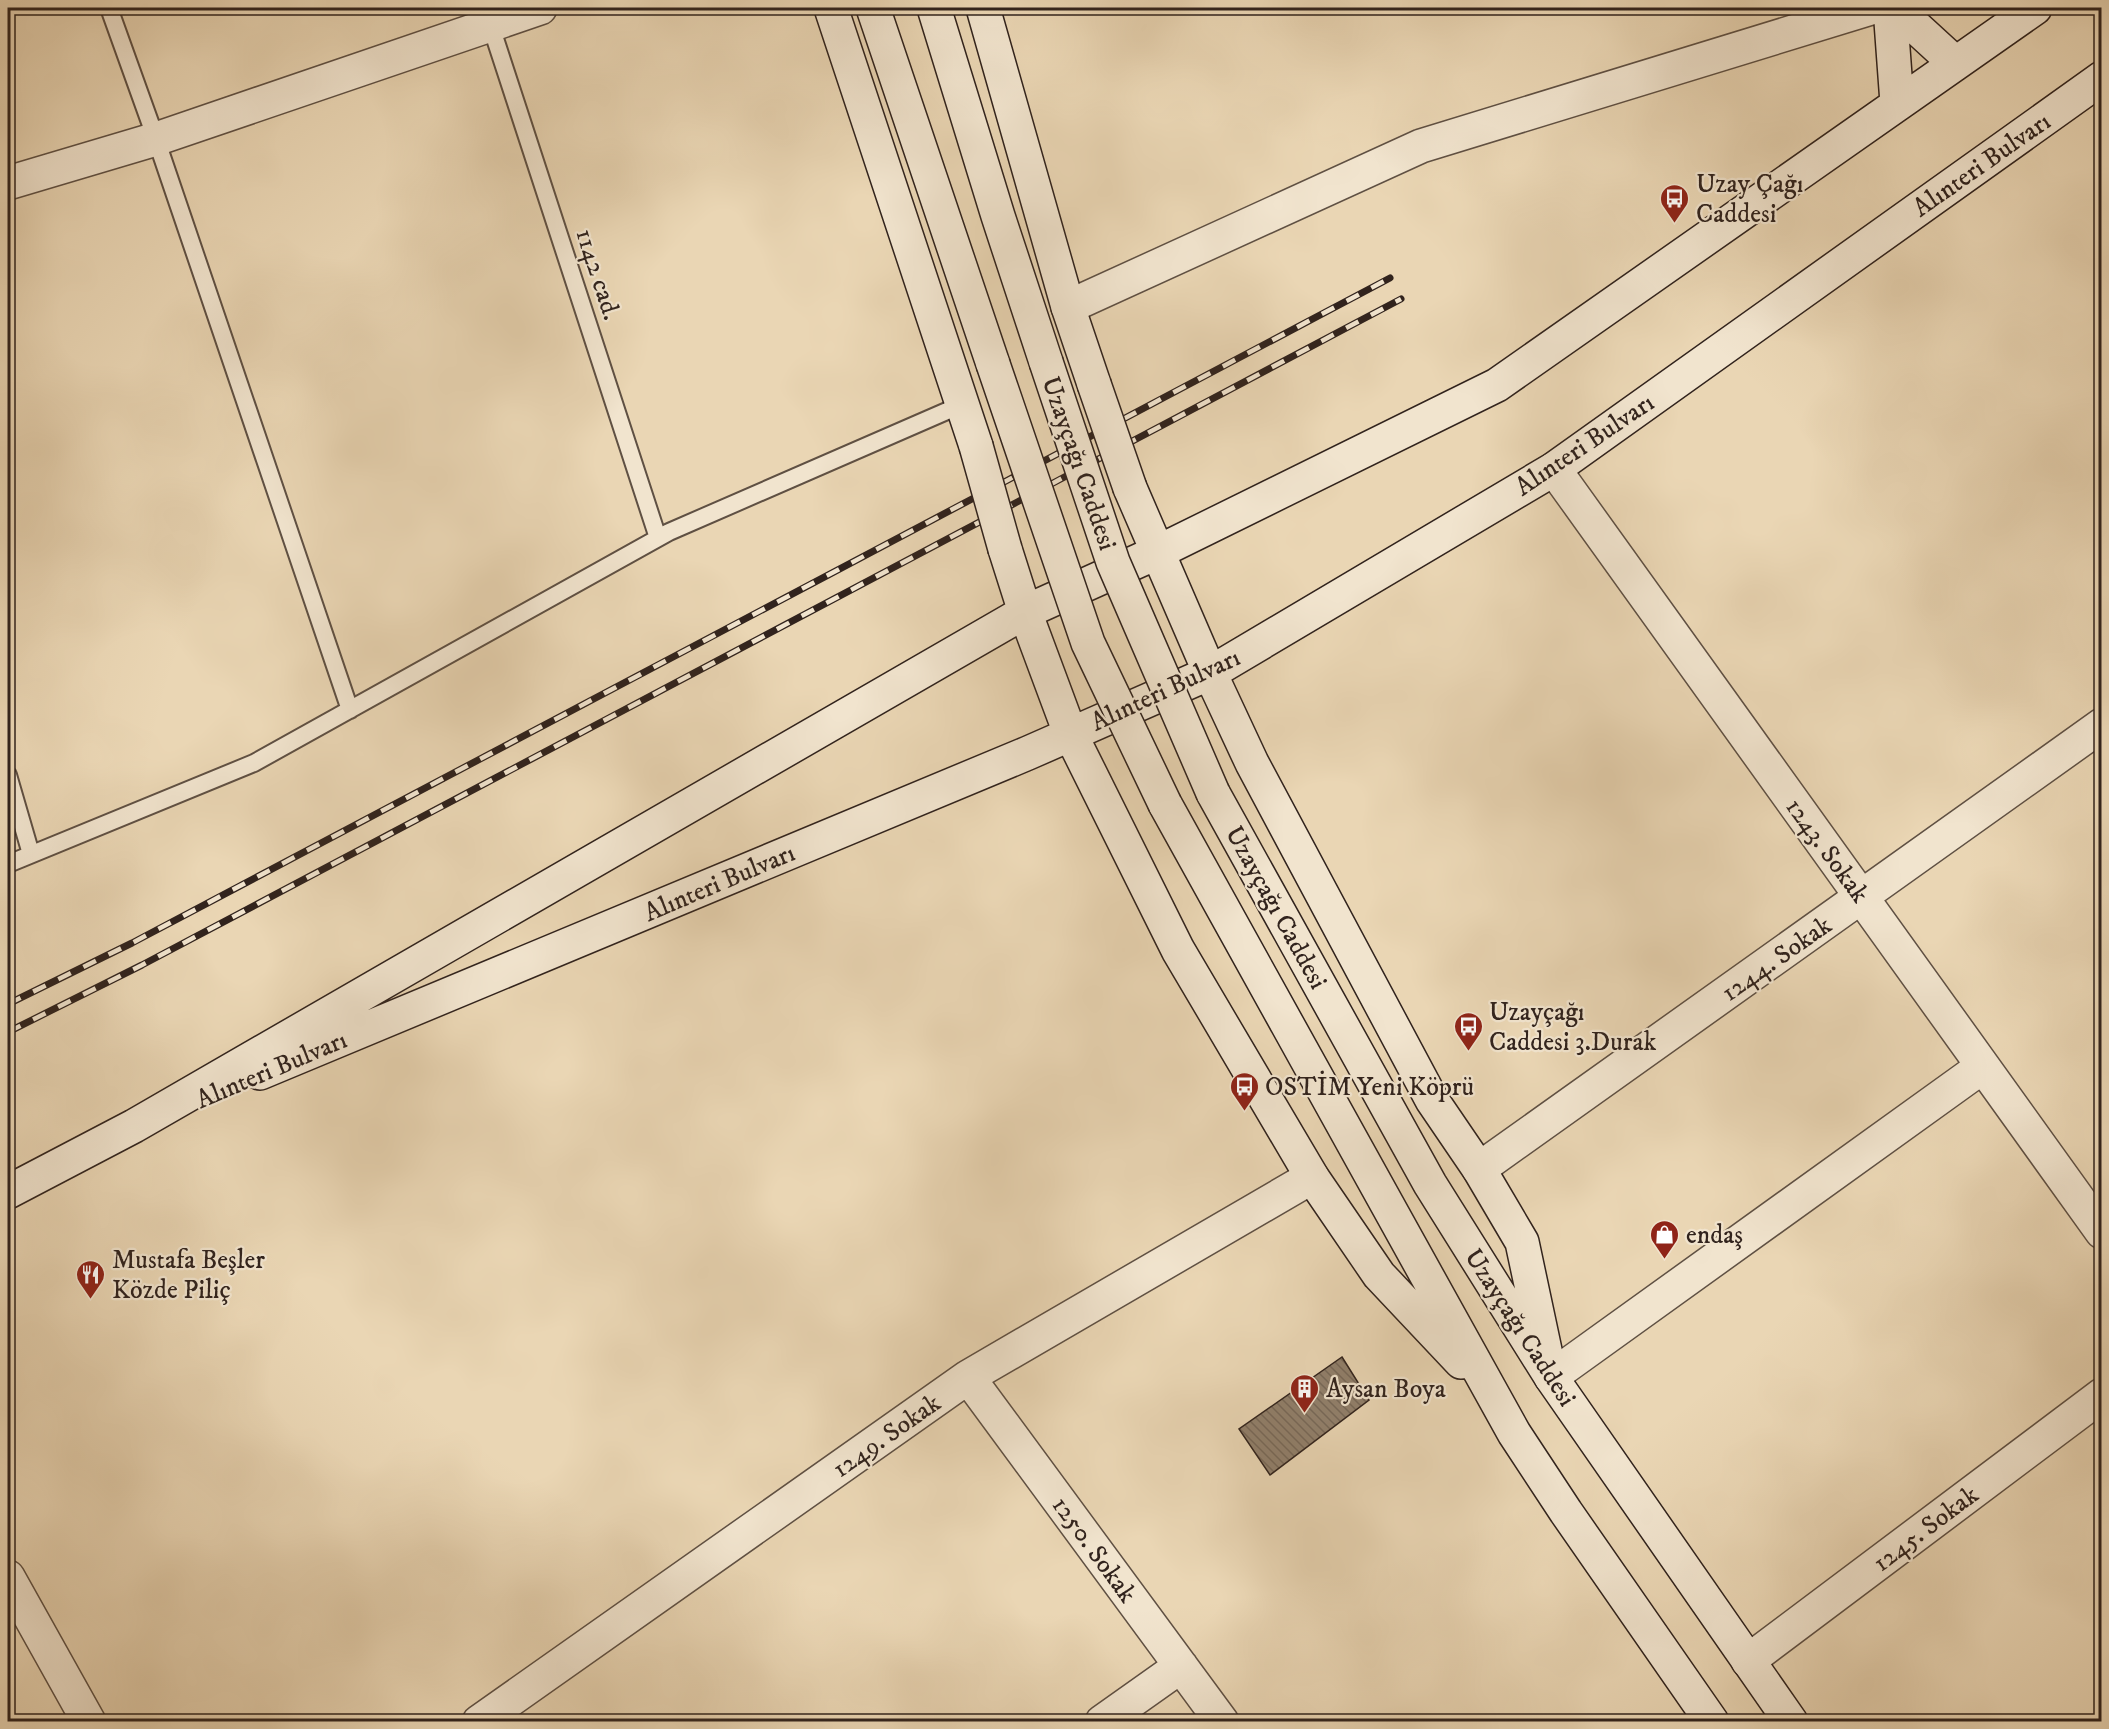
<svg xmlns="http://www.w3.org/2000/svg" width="2109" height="1729" font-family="'IM FELL DW Pica',serif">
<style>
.building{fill:url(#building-back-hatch);stroke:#31231d;stroke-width:1.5}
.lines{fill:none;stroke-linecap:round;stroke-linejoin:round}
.service-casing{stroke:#5f5043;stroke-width:20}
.minor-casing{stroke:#5f5043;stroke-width:36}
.secondary-casing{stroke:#31231d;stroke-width:36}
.service{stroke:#f1e4ce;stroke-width:16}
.minor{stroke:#f1e4ce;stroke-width:33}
.secondary{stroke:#f1e4ce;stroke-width:33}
.rail-casing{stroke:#31231d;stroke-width:7}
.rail{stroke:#f1e4ce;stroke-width:4.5;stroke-dasharray:14;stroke-linecap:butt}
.secondary-bridge-casing{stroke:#31231d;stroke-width:36;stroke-linecap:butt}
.secondary-bridge{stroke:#f1e4ce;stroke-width:33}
.labels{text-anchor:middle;stroke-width:4.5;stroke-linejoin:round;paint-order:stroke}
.street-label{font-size:26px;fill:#31231d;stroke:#f1e4ce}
.poi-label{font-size:26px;fill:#31231d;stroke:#f1e4ce;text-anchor:start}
</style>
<defs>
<pattern id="building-back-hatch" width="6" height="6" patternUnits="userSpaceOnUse" patternTransform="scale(1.5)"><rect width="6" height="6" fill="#91806c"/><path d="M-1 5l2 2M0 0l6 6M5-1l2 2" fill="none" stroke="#776858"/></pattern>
</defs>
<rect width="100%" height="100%" fill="#ead6b4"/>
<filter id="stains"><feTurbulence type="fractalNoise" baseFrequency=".00333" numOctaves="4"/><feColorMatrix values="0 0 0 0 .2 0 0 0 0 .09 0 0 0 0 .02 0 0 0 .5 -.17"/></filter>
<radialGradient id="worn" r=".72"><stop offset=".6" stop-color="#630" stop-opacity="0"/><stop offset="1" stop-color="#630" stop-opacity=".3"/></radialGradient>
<path class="building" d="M1342,1357L1369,1400L1270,1475L1239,1429Z"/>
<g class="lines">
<defs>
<path id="service" d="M109,8L156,139L350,710
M485,8L658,538
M8,775L31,854
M8,864L254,763L669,532L963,404"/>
<path id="minor" d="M8,183L156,139L540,8
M1068,307L1421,146L1871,8
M1554,469L2102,1232
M1479,1169L2102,725
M968,1377L1222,1722
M1551,1377L1982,1067
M8,1577L89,1722
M1748,1661L2102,1395
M479,1722L968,1377L1312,1177
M1102,1722L1181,1666"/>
<path id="secondary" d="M831,8L976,446
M873,8L993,364
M934,8L998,216L1046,362
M983,8L1068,307L1094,384
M1890,8L1897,103
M1895,8L1955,63
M1130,488L1210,673L1252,763L1432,1100L1479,1169L1522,1242L1546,1355
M1005,549L1025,612L1070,733L1178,950L1312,1177L1379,1275L1461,1362
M1213,793L1430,1184L1551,1377L1791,1722
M1165,804L1514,1433L1566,1512L1712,1722
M260,1073L1028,753L1210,673L1554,469L2102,78
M8,1192L134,1126L1025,612L1158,552L1497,385L2035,8"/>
</defs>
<use href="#service" class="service-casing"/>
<use href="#minor" class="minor-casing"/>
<use href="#secondary" class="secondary-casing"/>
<use href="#service" class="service"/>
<use href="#minor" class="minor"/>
<use href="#secondary" class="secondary"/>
<defs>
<path id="rail" d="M8,1004L132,943L1390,278
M8,1032L142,965L1401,299"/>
</defs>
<use href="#rail" class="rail-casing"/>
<use href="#rail" class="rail"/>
<defs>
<path id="secondary-bridge" d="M1046,362L1113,562L1213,793
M993,364L1088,643L1165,804
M1094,384L1130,488
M976,446L1005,549"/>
</defs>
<use href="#secondary-bridge" class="secondary-bridge-casing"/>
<use href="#secondary-bridge" class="secondary-bridge"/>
</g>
<defs>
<symbol id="bus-pin" viewBox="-11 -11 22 30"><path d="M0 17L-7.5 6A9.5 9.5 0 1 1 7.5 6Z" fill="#8f2418" stroke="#f1e4ce"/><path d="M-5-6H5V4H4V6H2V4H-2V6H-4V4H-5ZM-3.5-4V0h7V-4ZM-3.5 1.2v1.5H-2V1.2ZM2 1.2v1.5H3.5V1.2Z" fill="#fff"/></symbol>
<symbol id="shop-pin" viewBox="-11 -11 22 30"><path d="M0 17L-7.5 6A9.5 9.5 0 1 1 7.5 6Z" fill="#8f2418" stroke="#f1e4ce"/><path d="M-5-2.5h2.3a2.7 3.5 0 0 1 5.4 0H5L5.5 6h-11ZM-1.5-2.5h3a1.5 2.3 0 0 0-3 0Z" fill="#fff"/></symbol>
<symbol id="restaurant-pin" viewBox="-11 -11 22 30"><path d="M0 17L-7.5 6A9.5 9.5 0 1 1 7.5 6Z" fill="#8f2418" stroke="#f1e4ce"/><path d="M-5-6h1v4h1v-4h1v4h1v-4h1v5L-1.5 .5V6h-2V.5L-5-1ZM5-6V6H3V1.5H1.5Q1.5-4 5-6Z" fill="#fff"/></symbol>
<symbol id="building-pin" viewBox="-11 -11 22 30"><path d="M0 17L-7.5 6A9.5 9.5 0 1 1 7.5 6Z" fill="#8f2418" stroke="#f1e4ce"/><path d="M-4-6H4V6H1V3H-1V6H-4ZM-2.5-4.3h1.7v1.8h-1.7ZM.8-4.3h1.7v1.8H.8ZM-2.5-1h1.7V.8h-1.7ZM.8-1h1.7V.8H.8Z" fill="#fff"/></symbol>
</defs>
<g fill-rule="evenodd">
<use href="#bus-pin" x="1658" y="182" width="33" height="45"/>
<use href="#bus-pin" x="1452" y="1010" width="33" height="45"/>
<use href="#bus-pin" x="1228" y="1070" width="33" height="45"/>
<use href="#shop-pin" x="1648" y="1218" width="33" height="45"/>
<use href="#restaurant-pin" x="74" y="1258" width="33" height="45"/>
<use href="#building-pin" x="1288" y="1372" width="33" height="45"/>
</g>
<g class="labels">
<g class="street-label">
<text transform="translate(1981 164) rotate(-35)" y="9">Alınteri Bulvarı</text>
<text transform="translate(599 274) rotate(72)" y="9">1142 cad.</text>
<text transform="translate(1584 444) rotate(-34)" y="9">Alınteri Bulvarı</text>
<text transform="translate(1080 463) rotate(71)" y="9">Uzayçağı Caddesi</text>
<text transform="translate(1165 689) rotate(-25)" y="9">Alınteri Bulvarı</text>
<text transform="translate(1828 850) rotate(54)" y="9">1243. Sokak</text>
<text transform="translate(719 882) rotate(-23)" y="9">Alınteri Bulvarı</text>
<text transform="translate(1277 907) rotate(61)" y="9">Uzayçağı Caddesi</text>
<text transform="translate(1776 958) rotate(-35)" y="9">1244. Sokak</text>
<text transform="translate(271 1069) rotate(-23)" y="9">Alınteri Bulvarı</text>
<text transform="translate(1521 1327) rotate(57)" y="9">Uzayçağı Caddesi</text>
<text transform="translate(886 1435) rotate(-35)" y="9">1249. Sokak</text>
<text transform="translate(1925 1528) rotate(-37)" y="9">1245. Sokak</text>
<text transform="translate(1095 1549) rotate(54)" y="9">1250. Sokak</text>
</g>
<g class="poi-label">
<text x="1696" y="192">Uzay Çağı<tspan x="1696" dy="30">Caddesi</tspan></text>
<text x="1489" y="1020">Uzayçağı<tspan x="1489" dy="30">Caddesi 3.Durak</tspan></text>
<text x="1265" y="1095">OSTİM Yeni Köprü</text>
<text x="1686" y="1243">endaş</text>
<text x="112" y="1268">Mustafa Beşler<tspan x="112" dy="30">Közde Piliç</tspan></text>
<text x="1326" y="1397">Aysan Boya</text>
</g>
</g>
<rect width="2109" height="1729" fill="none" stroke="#ead6b4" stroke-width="30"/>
<rect x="9" y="9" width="2091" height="1711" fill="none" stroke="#31231d" stroke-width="3"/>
<rect x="15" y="15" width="2079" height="1699" fill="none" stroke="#31231d" stroke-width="1.5"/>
<rect width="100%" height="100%" filter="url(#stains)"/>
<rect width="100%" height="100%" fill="url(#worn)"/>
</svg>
